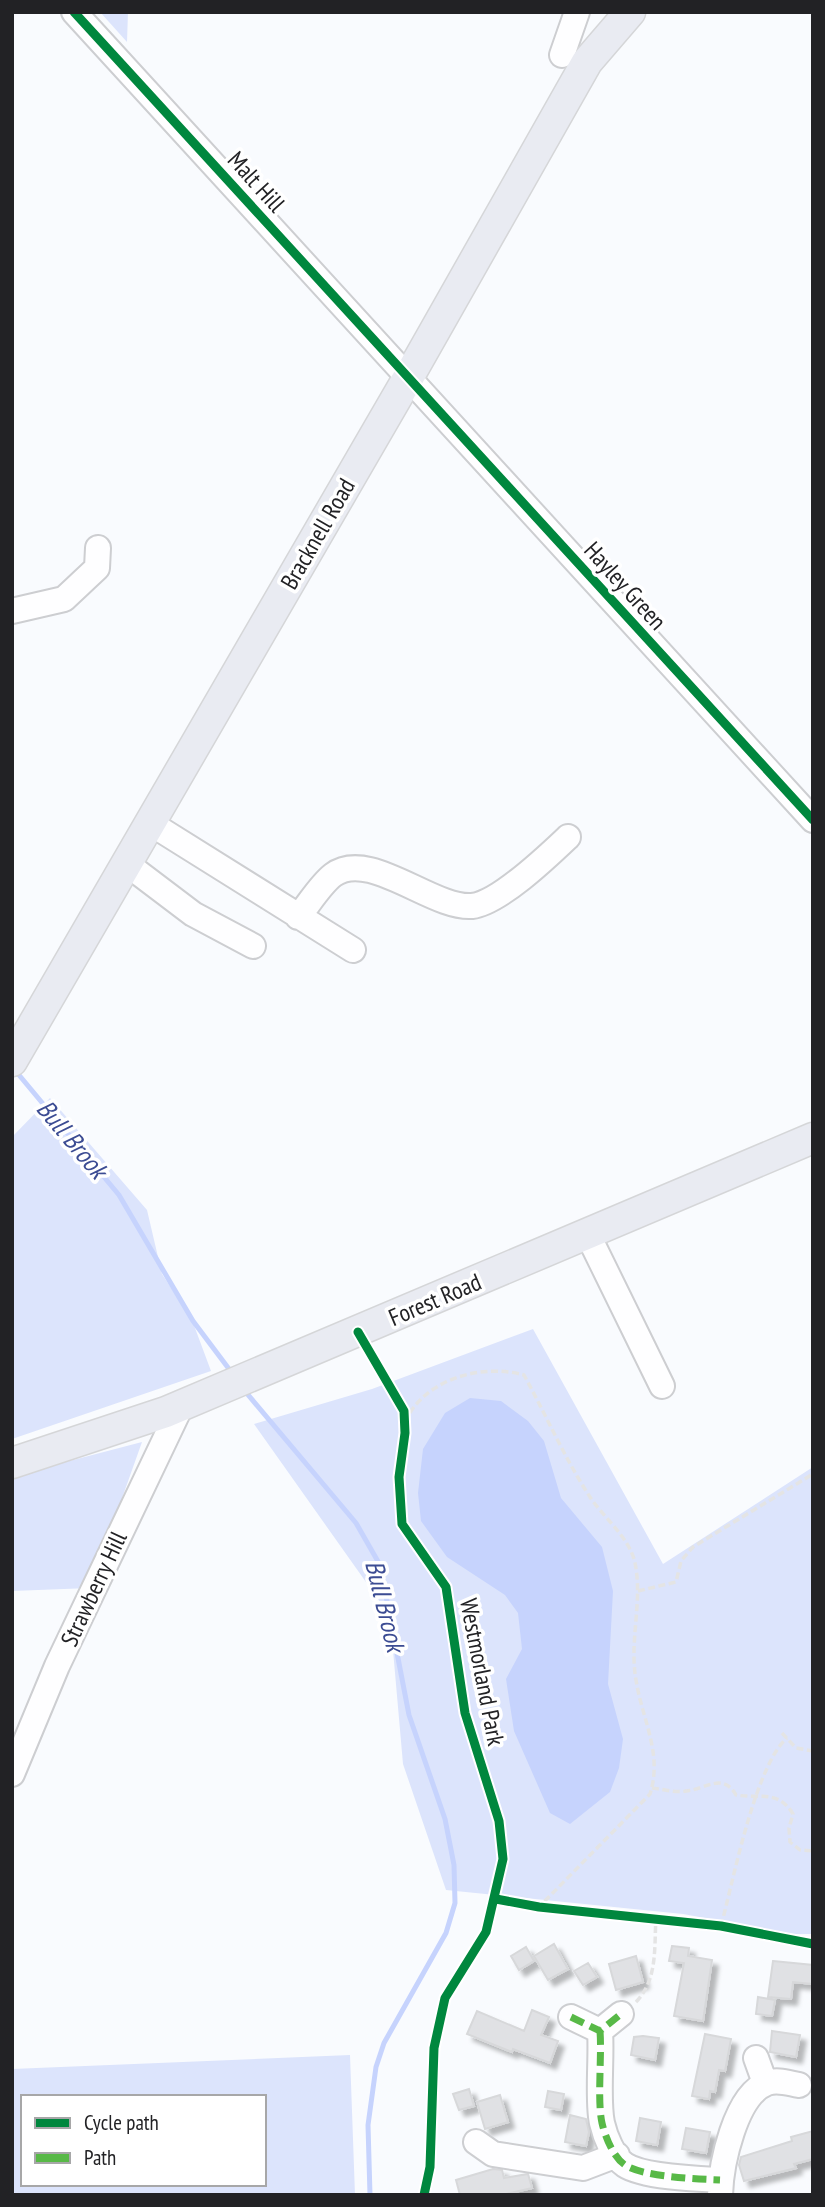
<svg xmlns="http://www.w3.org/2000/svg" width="825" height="2207" font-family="'PT Sans Narrow',sans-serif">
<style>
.green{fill:#dce4fc;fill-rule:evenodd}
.water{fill:#c6d3fd}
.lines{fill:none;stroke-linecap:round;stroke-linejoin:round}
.stream{stroke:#c6d3fd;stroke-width:5}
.building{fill:#e0e1e4;stroke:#d7d8da;stroke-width:2;filter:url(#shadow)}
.minor-casing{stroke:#cdced1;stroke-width:28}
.major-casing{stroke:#d5d6d8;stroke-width:33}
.path{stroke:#e4e4e4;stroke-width:3.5;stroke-dasharray:7 3.5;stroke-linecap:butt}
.minor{stroke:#fefeff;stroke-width:24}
.major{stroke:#e9ebf2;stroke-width:30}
.quiet{stroke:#58b947;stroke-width:7;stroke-dasharray:14 7;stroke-linecap:butt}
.cycleway-casing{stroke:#fff;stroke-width:13}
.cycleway{stroke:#00873e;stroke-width:9}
.labels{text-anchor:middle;stroke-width:7;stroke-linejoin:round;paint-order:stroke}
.street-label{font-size:24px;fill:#222225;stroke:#fff}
.water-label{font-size:26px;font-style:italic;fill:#3c4c93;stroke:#fff}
</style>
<defs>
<filter id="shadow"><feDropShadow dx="6" dy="6" stdDeviation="2" flood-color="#0004"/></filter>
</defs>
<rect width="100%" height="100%" fill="#f9fbfe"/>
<path class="green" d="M100,12H128L127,42Z
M50,1098L147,1210L162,1274L192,1320L211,1371L12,1439V1137Z
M533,1329L663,1564L813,1467V1934H793L683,1914L446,1890L403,1764L390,1616L254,1424L372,1389Z
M142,1442L90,1588L12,1591V1476Z
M350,2055L355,2195H12V2069ZM23,2097H264V2184H23Z"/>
<path class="water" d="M470,1398L501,1401L528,1421L544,1441L561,1498L602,1547L613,1591L608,1684L623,1739L619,1768L610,1792L570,1824L550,1813L514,1731L506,1679L522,1649L518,1613L505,1595L447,1557L421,1521L418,1493L423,1449L445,1413Z"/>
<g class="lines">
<path class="stream" d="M14,1069L119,1195L193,1321L232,1373
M244,1390L356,1523L380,1565L409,1715L445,1819L454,1865L455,1903L446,1933L384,2043L376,2067L368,2125L370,2195"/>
</g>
<path class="building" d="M554,1944L568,1969L548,1980L534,1956Z
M672,1946L689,1948L688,1956L712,1960L703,2021L674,2016L684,1963L669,1961Z
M526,1947L534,1961L519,1970L511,1956Z
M636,1956L643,1982L616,1990L609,1964Z
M773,1961L813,1965V1984L793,1982L791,1999L768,1997Z
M588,1963L597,1977L583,1985L574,1971Z
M758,1997L775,2000L772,2016L756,2014Z
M532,2010L549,2017L541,2035L558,2041L550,2063L513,2049L512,2052L467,2034L477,2011L524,2031Z
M772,2031L800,2035L796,2057L770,2052Z
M705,2034L731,2039L725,2071L719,2070L715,2092L710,2091L709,2099L692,2096Z
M643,2036L659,2038L655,2060L631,2055L634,2037Z
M469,2089L474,2106L459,2110L453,2094Z
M548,2091L564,2094L561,2110L545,2107Z
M500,2095L508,2122L485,2129L477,2102Z
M570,2115L586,2119L589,2132L586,2146L565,2142Z
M640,2118L661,2122L657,2145L636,2141Z
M686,2128L710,2132L706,2153L682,2149Z
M813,2131V2159L794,2164L796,2168L744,2181L739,2165L741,2157L792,2141L791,2137Z
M493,2169L502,2170L504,2178L528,2174L532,2188L502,2195H460L456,2180Z"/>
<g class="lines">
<defs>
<path id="minor" d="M74,12L813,820
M562,55L577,12
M12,611L64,599L97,568L98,548
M150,823L353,950
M127,864L193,914L253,946
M298,917C309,904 320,885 333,875C369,848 432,909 472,906C499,903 548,856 568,837
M588,1235L662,1386
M12,1774L57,1666L181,1406
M571,2017L600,2031L621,2014
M600,2031C602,2057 597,2100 602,2123C605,2136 613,2157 625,2165C643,2177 698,2179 720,2180
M756,2058L765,2083
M476,2142L493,2154L583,2168L617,2155
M720,2195C721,2165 735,2095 767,2083C777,2079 788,2083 799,2085"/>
<path id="major" d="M12,1061L408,378L587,62L630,12
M12,1463L166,1412L813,1138"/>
</defs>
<use href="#minor" class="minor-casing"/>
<use href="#major" class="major-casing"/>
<path class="path" d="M405,1422C424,1379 482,1363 524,1375C546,1415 565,1459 590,1497C603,1517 630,1538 635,1563C643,1601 629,1641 636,1680C642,1719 663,1754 650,1794L539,1907
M638,1591L676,1582L681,1561L693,1547L813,1474
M782,1733L796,1748L813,1751
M652,1788C662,1789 675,1793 686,1791C706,1789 723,1772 736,1795C758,1799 778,1789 793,1814L789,1828L790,1842L800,1850L813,1851
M721,1926C733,1882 755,1766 787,1738
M636,2002C658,1979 654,1948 656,1918"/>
<use href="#minor" class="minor"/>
<use href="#major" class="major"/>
<path class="quiet" d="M571,2017L600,2031L621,2014
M600,2031C602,2057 597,2100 602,2123C605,2136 613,2157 625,2165C643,2177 698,2179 720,2180"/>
<defs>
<path id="cycleway" d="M74,12L813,820
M358,1332L404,1411L405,1433L399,1477L402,1524L446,1587L465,1713L499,1821L503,1859L486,1932L445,1998L434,2048L430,2167L424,2195
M496,1899L539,1907L721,1926L813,1944"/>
</defs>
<use href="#cycleway" class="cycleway-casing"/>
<use href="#cycleway" class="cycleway"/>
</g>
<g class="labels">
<g class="street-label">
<text transform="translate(256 182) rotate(48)" y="8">Malt Hill</text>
<text transform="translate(318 534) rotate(-60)" y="8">Bracknell Road</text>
<text transform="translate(625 586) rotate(48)" y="8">Hayley Green</text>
<text transform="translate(435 1300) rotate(-23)" y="8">Forest Road</text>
<text transform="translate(94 1589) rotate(-65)" y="8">Strawberry Hill</text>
<text transform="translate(482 1672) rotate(79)" y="8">Westmorland Park</text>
</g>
<g class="water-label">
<text transform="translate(72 1139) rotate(50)" y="9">Bull Brook</text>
<text transform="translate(385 1606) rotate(76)" y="9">Bull Brook</text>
</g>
</g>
<rect width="825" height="2207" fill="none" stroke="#222225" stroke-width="28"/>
<rect x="21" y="2095" width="245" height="91" fill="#ffffff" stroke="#a7a7a8" stroke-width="2"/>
<rect x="35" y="2118" width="35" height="10" fill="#00873e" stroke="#a7a7a8" stroke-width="2"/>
<text x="84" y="2130" font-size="21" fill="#222225">Cycle path</text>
<rect x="35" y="2153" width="35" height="10" fill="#58b947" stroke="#a7a7a8" stroke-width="2"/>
<text x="84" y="2165" font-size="21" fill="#222225">Path</text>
</svg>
